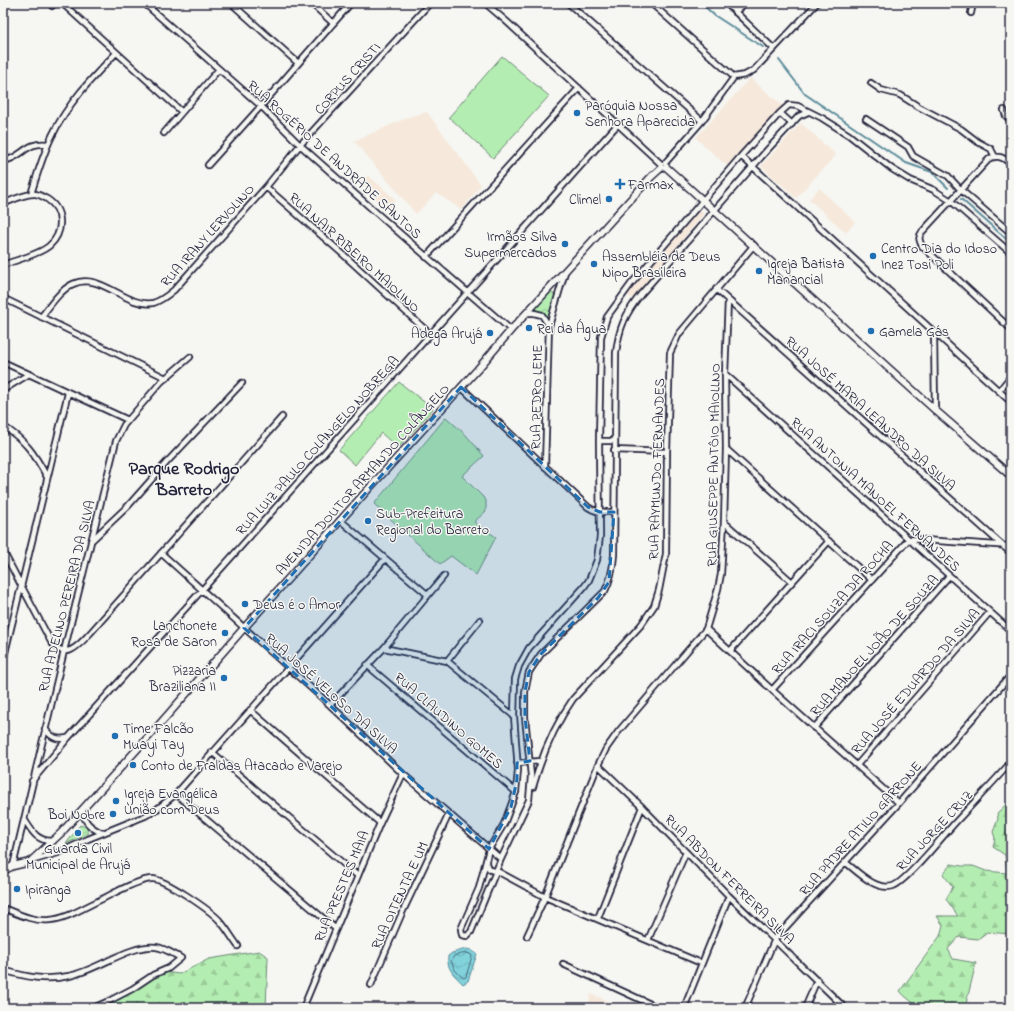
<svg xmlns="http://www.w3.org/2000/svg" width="1014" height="1011" font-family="'Indie Flower',sans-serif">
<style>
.built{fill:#f6e9db}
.grass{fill:#b4edb1;stroke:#6b8876}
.forest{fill:url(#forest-firs);stroke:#6b8876}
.park{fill:url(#park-crowns);stroke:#6b8876}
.water{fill:url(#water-waves);stroke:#5b8c9b}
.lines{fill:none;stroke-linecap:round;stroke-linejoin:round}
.shore{stroke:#48687b;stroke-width:1}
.stream{stroke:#5b8c9b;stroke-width:2}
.street-casing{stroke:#22223b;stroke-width:8}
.secondary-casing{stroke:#22223b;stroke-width:9}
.street{stroke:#f6f6f2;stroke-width:4.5}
.secondary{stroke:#f6f6f2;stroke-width:6}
.marked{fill:#1f6fb2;fill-opacity:0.2;stroke:#1f6fb2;stroke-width:3;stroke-dasharray:8 5;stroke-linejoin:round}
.poi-dot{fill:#1f6fb2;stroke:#f6f6f2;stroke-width:1.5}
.labels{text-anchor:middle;stroke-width:3;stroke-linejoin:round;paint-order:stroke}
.street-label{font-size:14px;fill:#22223b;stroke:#f6f6f2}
.poi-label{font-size:14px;fill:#22223b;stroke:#f6f6f2;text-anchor:start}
.district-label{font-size:18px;font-weight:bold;fill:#22223b;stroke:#f6f6f2}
</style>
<defs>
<pattern id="forest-firs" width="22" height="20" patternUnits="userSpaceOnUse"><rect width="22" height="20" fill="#b4edb1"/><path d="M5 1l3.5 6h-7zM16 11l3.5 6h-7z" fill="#9acb99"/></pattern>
<pattern id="park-crowns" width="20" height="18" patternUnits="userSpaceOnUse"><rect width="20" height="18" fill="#b4edb1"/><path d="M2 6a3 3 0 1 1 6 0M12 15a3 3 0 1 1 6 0" fill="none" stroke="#9acb99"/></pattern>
<pattern id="water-waves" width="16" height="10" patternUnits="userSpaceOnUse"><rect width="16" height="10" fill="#81d2db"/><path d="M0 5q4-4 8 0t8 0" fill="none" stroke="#6fb4bd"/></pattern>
</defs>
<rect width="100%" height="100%" fill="#f6f6f2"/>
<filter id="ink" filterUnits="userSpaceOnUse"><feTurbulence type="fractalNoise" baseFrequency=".025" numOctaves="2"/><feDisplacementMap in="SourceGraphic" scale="8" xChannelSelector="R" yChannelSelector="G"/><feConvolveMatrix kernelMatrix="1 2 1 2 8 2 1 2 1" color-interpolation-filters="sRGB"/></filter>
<g filter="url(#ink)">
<path class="built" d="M750,78L783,106L728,167L696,138Z
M427,112L481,185L462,210L436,193L416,214L354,141L411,116Z
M801,123L836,155L796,198L761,166Z
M368,175L396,200L389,209L383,202L381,204L372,195L373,194L360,182Z
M819,188L855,222L846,233L809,199Z
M698,209L704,214L633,299L626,295Z
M591,994L624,1008H587Z"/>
<path class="grass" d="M502,56L549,96L493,158L449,117Z
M399,382L433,409L398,448L381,433L355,465L339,450Z
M446,417L466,435L484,456L462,476L486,500V511L474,522L496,537L476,575L451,556L440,564L374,504Z"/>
<path class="forest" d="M1011,800V934L987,932L978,939L959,937L948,949L953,959L976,963L965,1008H918C913,1001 905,998 900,991L940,936L943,925L937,916H958L946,899L953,887L943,874L951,864L962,866H973L986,871L1007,873L1005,855L993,847L995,838L993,832L998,819L997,813Z
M259,951L268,957L266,1008H99L164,972L179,974L209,959Z"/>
<path class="park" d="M549,291L555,295L548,318L542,312L533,310Z
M80,825L86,827L89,833L66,844Z"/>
<path class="water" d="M466,949L471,950L477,954L468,981L463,984C455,976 446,969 448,956L452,953Z"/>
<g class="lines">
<path class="shore" d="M467,953L470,954L472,956L466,977L463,978L455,970L451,961L454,956Z"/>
<path class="stream" d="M701,3L714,15L763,47
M779,60L805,94L906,163L932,172L948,188
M961,199L1011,243"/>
<defs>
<path id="street" d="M62,3L182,112
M144,3L261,106L300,145L380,216L511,330
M231,3L298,63
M311,3L333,23
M485,3L506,21L661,164
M568,3L702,121
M651,3L734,77
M726,3L774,49
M52,6L55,3
M735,12L745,3
M971,13L973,3
M871,83L881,90L900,95L919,107L961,129L978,142L991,149L995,157
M1004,110L1006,116L1011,121
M808,112L799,116L769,148L641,294C625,314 619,328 616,353L614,555C613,568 611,579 605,591L541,654L529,672L525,692V717L531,776L529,800L501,859L471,932L467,936L462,935L461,929L479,888L489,849L504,824L516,792L518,770L514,716L515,679L519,666L529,648L584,587L589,580L597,560L600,536L599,441L601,337L607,317L631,284L741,156L780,113L789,105L798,106L822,118L849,135L892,169L910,180L934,190L951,201L1011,253
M780,113L792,124
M866,119L908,147L913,156L948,176L961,190L1011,233
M164,133L219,69
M741,156L1011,402
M3,161C23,158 25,141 48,144
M665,163L702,121L734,77L745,75L754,70L817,3
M1011,164C1004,158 1000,155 990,158L922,232C918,237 919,240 922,246L1011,329
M208,165L261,106L351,3
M266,187L345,256L430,334
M31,194C37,175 43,154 52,136C67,104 92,78 116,53
M3,204C12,200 26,193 35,194C39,194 43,197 47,199C64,210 64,233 49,246C38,255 16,260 3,265
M426,257L579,88
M716,289L1011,553
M3,298L166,378
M527,313H534L542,315L549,326
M41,317C50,306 60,290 73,284C100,271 126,308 153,303C161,301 168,295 174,290L266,187L300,145L430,3
M934,333L935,410
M3,362L128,420
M725,374L1011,631
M461,387L588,507C596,513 605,512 614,512
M3,390L29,374
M999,391L1011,376
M3,426C26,441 34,453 47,477
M599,441H614
M726,449L872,580
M614,450L667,452
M545,467L549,326L565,272
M340,520L428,595
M724,522L792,582
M91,541L128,506L167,462L242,383
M3,551L51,642C67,662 80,644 92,631L282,417
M161,553L330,705L403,774L501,859
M706,629L772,690L899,803
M384,648L447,661L514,716
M730,651L829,541
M3,661L68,393
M447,661L480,620
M367,665L516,792
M772,690L909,539L1011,546
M330,705L384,648L444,576
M250,710L380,823
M814,728L949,576
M45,729C52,738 57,740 67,738
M212,752L358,876
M517,763L540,761
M598,765L642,807L729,896L845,1008
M857,765L990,612
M32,781L68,738L202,590L618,124
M533,787C542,755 554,726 573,699L641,625L654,606L659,590L666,554L667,452L670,353L679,334L754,245
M176,794L336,929
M83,809C83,822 91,828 102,833
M24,819C32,831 36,841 53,841
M31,861L58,853L88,839L145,816L157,809L176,794L385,559
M845,862C857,871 875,891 893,886C906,882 941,838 953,825C972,804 992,784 1011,762
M486,863C488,869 490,871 497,871L545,897L701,963
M13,866L64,651L116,441L124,425L161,382L190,357
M3,908C18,914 34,922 50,920C66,919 83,908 98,901C113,894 134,881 151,879C163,877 211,911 220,921C227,929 232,938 238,946
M598,918L642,807
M527,936L545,897L598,765L606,749L618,732L706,629L718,589L721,574L724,522L726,449L725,374L728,300
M648,940L686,852
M563,964L659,1008
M3,970C26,977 45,981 69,976C96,971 130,944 156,947C165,948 173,954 181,958L169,968L153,975L132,989L109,1001L93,1008
M371,985L402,913L449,814
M303,1008L380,823L403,774
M684,1008L729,896
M745,1008L775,939L899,803L1011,675
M805,1008L817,980"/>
<path id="secondary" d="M666,167L935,410L1011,476
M3,871L13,866L30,862L61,833L151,734L244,628L364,494L477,370L511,330L651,177L661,168"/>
</defs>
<use href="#street" class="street-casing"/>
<use href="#secondary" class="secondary-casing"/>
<use href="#street" class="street"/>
<use href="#secondary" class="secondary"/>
</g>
</g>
<path class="marked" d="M461,387L588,507L600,512H614L609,582L598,598L541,654L529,672L525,692V717L530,761L517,763V780L511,807L489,849L244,628Z"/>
<g class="poi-dot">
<circle cx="577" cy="113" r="4"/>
<path d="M618 178h4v4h4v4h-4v4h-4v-4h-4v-4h4z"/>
<circle cx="609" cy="199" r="4"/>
<circle cx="565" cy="244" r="4"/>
<circle cx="873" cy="256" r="4"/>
<circle cx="594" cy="264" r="4"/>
<circle cx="759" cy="271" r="4"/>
<circle cx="529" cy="328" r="4"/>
<circle cx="871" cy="331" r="4"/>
<circle cx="490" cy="333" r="4"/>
<circle cx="368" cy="521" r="4"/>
<circle cx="245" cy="604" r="4"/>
<circle cx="225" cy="633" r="4"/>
<circle cx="224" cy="678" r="4"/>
<circle cx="115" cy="736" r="4"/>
<circle cx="133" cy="765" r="4"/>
<circle cx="116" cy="801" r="4"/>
<circle cx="113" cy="814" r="4"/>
<circle cx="78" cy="833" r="4"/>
<circle cx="17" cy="889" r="4"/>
</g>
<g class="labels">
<g class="street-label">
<text transform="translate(347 78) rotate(-48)" y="5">CORPUS CRISTI</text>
<text transform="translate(335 159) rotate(42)" y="5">RUA ROGÉRIO DE ANDRADE SANTOS</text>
<text transform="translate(207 235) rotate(-48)" y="5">RUA IRANY LERVOLINO</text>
<text transform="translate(355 252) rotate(42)" y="5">RUA NAIR RIBEIRO MAIOLINO</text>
<text transform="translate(536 397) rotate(-89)" y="5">RUA PEDRO LEME</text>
<text transform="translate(871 413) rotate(42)" y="5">RUA JOSÉ MARIA LEANDRO DA SILVA</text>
<text transform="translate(317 445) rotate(-48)" y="5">RUA LUIZ PAULO COLANGELO NOBREGA</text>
<text transform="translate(713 465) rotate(-89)" y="5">RUA GIUSEPPE ANTÔIO MAIOLLNO</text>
<text transform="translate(656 469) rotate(-88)" y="5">RUA RAYMUNDO FERNANDES</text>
<text transform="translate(362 479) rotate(-48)" y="5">AVENIDA DOUTOR ARMANDO COLÂNGELO</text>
<text transform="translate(876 494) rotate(42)" y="5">RUA ANTONIA MANOEL FERNANDES</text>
<text transform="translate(66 596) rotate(-76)" y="5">RUA ADELINO PEREIRA DA SILVA</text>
<text transform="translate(832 607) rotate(-48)" y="5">RUA IRACI SOUZA DA ROCHA</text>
<text transform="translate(874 645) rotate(-48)" y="5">RUA MANOEL JOÃO DE SOUZA</text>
<text transform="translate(915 681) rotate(-49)" y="5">RUA JOSÉ EDUARDO DA SILVA</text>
<text transform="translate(332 693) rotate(42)" y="5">RUA JOSÉ VELOSO DA SILVA</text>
<text transform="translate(449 720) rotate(41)" y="5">RUA CLAUDINO GOMES</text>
<text transform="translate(860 828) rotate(-48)" y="5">RUA PADRE ATILIO GARRONE</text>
<text transform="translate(934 830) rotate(-47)" y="5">RUA JORGE CRUZ</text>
<text transform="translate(730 879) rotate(45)" y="5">RUA ABDON FERREIRA SILVA</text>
<text transform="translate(341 886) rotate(-67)" y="5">RUA PRESTES MAIA</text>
<text transform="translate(399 895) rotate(-65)" y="5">RUA OITENTA E UM</text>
</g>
<g class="poi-label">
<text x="585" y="110">Paróquia Nossa<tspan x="585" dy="16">Senhora Aparecida</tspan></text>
<text x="628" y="189">Farmax</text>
<text x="601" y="204" text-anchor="end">Climel</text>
<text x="557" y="241" text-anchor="end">Irmãos Silva<tspan x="557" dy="16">Supermercados</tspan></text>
<text x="881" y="253">Centro Dia do Idoso<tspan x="881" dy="16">Inez Tosi Poli</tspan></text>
<text x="602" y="261">Assembléia de Deus<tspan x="602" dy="16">Nipo Brasileira</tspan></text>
<text x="767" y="268">Igreja Batista<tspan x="767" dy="16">Manancial</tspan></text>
<text x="537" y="333">Rei da Água</text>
<text x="879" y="336">Gamela Gás</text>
<text x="482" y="338" text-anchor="end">Adega Arujá</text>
<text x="376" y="518">Sub-Prefeitura<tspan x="376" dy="16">Regional do Barreto</tspan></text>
<text x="253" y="609">Deus é o Amor</text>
<text x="217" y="630" text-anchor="end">Lanchonete<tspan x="217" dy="16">Rosa de Saron</tspan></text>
<text x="216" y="675" text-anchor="end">Pizzaria<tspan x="216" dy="16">Braziliana II</tspan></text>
<text x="123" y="733">Time Falcão<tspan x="123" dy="16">Muayi Tay</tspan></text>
<text x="141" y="770">Conto de Fraldas Atacado e Varejo</text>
<text x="124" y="798">Igreja Evangélica<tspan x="124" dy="16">União com Deus</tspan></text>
<text x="105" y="819" text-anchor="end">Boi Nobre</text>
<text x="78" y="853" text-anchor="middle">Guarda Civil<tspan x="78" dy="16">Municipal de Arujá</tspan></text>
<text x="25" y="894">Ipiranga</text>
</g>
<g class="district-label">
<text x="184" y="474">Parque Rodrigo<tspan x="184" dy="21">Barreto</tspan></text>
</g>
</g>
<rect width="1014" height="1011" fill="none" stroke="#f6f6f2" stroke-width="16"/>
<rect x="8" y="8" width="998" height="995" fill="none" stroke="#22223b" stroke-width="1.5" filter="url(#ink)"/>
</svg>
